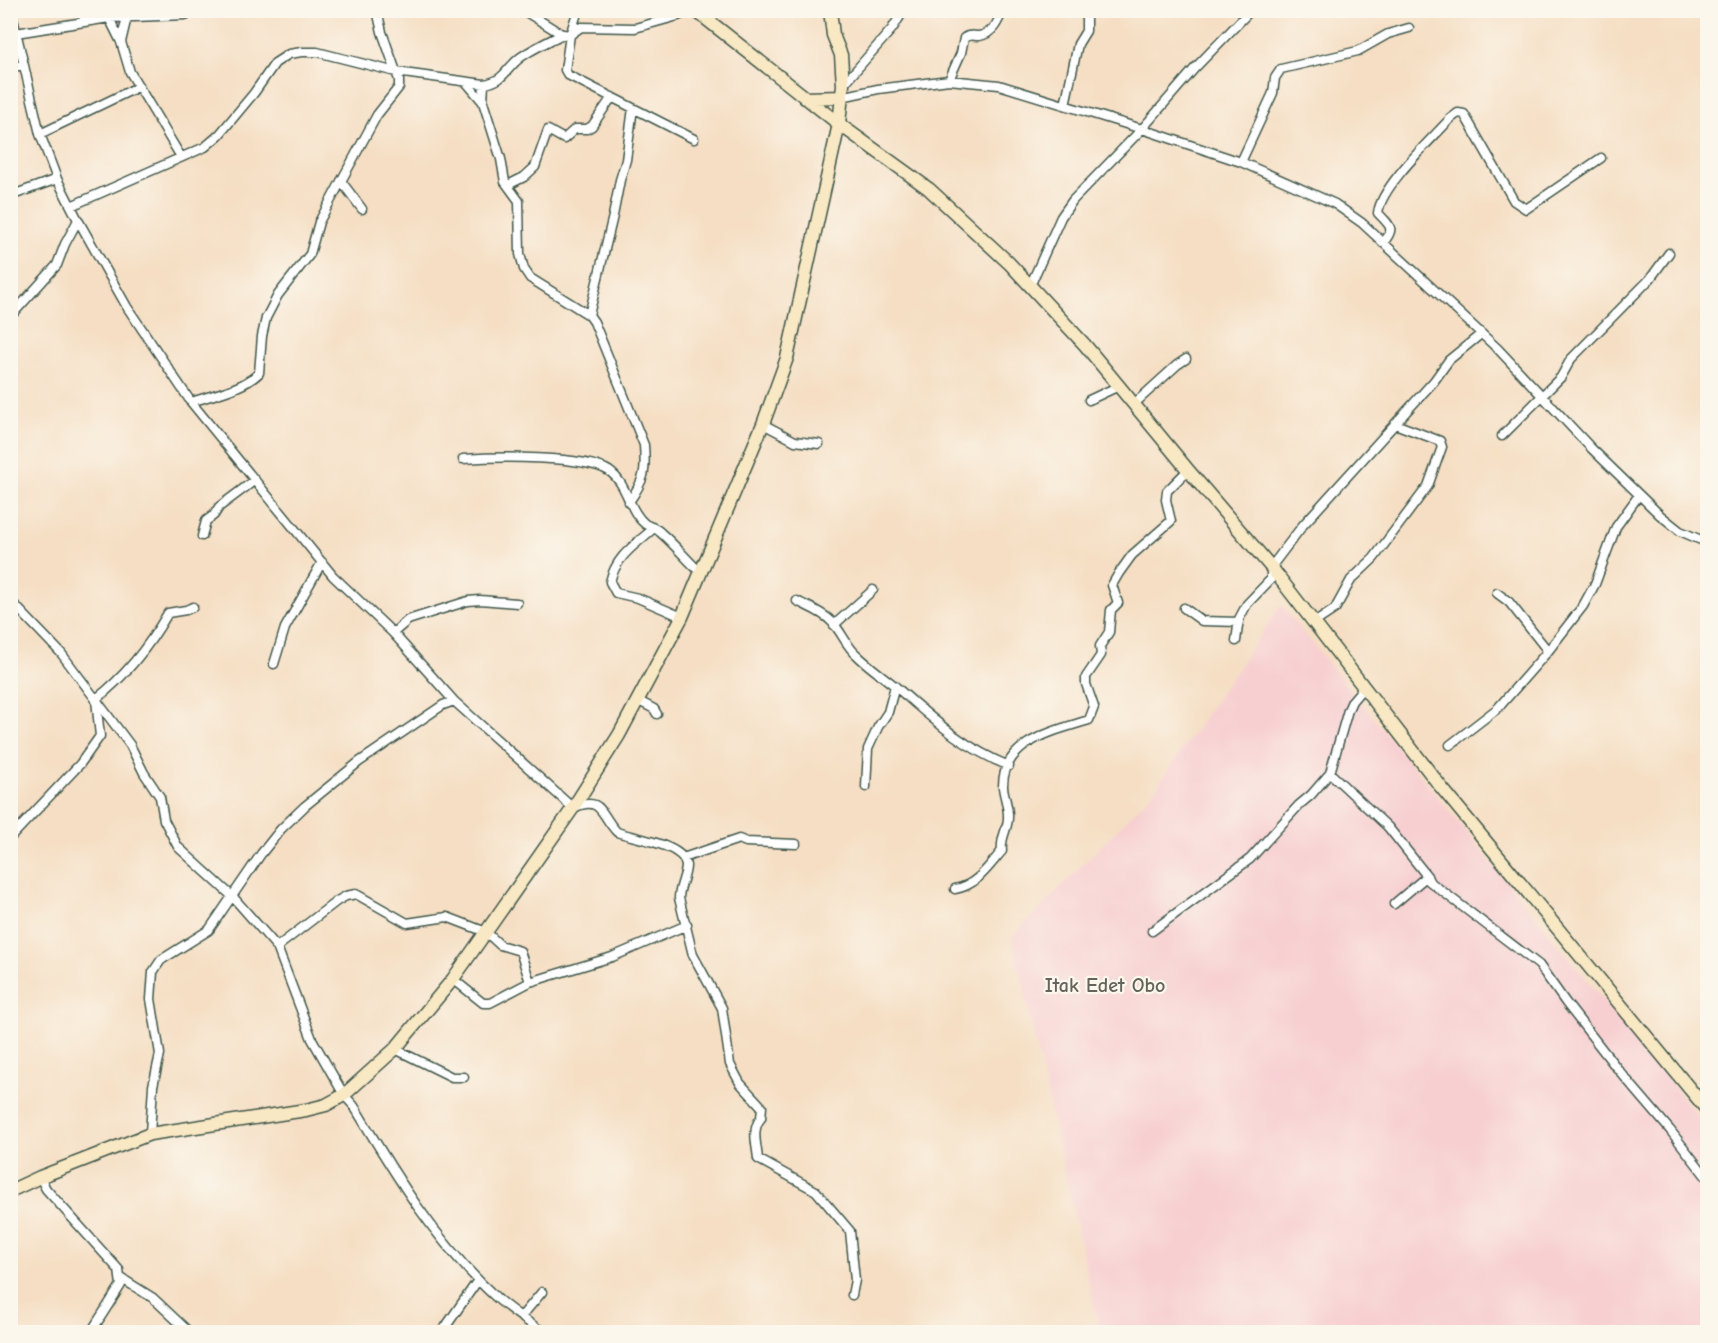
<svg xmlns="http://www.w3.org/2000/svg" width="1718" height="1343" font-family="'Comic Neue',sans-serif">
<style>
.built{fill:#f7cfd1}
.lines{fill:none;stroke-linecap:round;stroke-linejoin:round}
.street-casing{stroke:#3f5549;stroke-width:11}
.secondary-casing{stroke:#3f5549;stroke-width:15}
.street{stroke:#fff;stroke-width:8}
.secondary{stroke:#f8e8c3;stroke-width:12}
.labels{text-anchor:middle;stroke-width:4.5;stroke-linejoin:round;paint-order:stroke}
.quarter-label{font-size:20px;font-weight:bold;fill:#65645c;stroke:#fbf7ec}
</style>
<rect width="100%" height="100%" fill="#fbf7ec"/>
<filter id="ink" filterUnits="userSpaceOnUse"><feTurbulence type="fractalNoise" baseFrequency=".0167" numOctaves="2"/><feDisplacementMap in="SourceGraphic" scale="12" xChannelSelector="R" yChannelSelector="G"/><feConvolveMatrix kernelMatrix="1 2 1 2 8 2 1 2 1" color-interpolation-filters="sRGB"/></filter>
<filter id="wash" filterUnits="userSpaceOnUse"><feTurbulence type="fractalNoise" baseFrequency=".008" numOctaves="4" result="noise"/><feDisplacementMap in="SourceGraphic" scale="24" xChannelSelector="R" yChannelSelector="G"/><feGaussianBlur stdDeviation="1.35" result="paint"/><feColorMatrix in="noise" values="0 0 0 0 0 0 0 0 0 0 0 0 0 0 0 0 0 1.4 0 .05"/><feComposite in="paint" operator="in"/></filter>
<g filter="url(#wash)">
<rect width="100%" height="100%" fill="#f5dec3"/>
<path class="built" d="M1281,605L1707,1127V1332H1100L1012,937L1151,795Z"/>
</g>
<g filter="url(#ink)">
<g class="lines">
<defs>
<path id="street" d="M11,10L40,134L57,179L78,220L127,307L191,402L333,576L393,633L454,701L573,808C603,795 600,815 617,832C632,838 685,844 686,866C686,876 679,887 679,898L693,955L722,1008L730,1064L740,1083L762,1107L761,1118C751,1129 757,1146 758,1159L816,1191L850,1231L855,1280L852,1295
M83,10L84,22
M523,10L563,35
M690,10L678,16L635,28L581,27L570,35L565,70L568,75L694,139
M109,18L121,42L130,72L181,157
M16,33L109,18L185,15L204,10
M121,42L127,17
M10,66H24
M949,80L961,53L964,38C970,34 972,36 979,36C993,34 998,22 1003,10
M466,82L483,102
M484,84L483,102L501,159L505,182L519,201L520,254L524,269L530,278L589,315L594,322L644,445C646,472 645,479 629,502
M843,85L892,29L904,10
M841,97L878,89L949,80L999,85L1142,129L1241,162L1335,204L1362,223L1498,349L1591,448L1660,515L1680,531L1701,540H1708
M1065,105L1078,44L1086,31V10
M40,134L138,87
M1241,162L1273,93L1275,78L1281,69L1358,51L1388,34L1409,28
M341,181L362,209
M508,185L524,177L535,167L548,130L564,139L575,129H587L592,126L612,97
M10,196L57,179
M71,206L205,147L219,135L254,93L275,63L289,54L302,52H317L396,72L484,84C505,81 506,68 521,57C534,48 549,41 563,34L570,35L578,10
M1383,243C1396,228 1390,226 1378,213C1381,186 1431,140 1450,119L1458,113L1464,114L1514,201L1526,209L1601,158
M1030,286L1061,217L1073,200L1142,129L1195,68L1251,10
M589,315L613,216L620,180L626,160L633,108
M10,317L57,265L65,244L78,220
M1089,400L1119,386
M191,402C212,395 243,389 259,373L262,336L266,318L278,295L310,254L319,222L377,115L399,87V80L382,32L377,10
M1134,404L1177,365L1186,359
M763,424L795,441L819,444
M1502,436L1561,377L1571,359L1650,279L1669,253
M463,459C494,457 584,455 609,471C628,484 628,510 645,524C650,527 657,528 661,533C675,545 687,560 700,572
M654,528C635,545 616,556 610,582L616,593L638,598L682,617
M202,536L206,521L214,515L219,507L255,480
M1497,593L1509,602L1548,651
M10,600L61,653L130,745L144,773L160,797L164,820L178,847L233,897L277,947L312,1039L344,1095L354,1106C395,1175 438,1246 499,1300C513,1312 528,1322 543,1332
M797,601C808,607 823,612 832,622C842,632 846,646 857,655C869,667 883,676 896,687C933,719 962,747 1009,766
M1184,608L1202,621L1239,622
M1314,623L1335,609L1351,580L1374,558L1428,486L1442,447L1440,441L1395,424
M834,625L873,590
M393,633L408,620L468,601L480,600L517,603
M1236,641L1239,619L1247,604L1271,579V567L1303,525L1434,381L1449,360L1481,334
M274,664L285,628L322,562
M96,699C126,676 149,646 168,613L186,610L193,607
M637,700L654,709L657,714
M1450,745L1498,708L1548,651L1583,606L1595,584L1616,527L1639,495
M1330,773L1388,827L1427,876L1394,904
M866,787L868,749L878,727L888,712L895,686
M10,838L80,764L100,736L96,700
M683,858L739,839L746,842L796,844
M1427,876L1429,881L1539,965L1566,1003L1616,1067L1670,1130L1708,1179
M955,889C976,886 988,867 1002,851C1000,836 1009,829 1008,815C1008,806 1004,796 1003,787C1002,741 1055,731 1089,720L1094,707L1086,684V677L1101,655L1100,646L1109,632L1111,610L1118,603L1112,585L1119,573L1132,555L1171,521L1166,500L1167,491L1188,470
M1152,931L1250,859L1299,805L1311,795L1330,773L1348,710L1352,701L1363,688
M277,947L337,901L346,896L356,894L407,923L447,917L486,932L500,945L520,951L530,982L612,957L687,925
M453,979L483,1003H490L530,982
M395,1049L452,1077H464
M150,1134L153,1086L160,1054L151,999L153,972L161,960L209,930L261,854L281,829L305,806L359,762L443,705L454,701
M40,1177L46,1189L119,1270L121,1285L91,1332
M121,1278L153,1298L189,1332
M521,1317L542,1292
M442,1332L478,1280"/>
<path id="secondary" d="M695,10L839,124L929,189L1009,263L1085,345L1188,470L1271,567L1441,787L1708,1111
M805,98L841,97
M10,1191L40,1177L150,1134L306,1110L326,1105L344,1095L395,1049L453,979L573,808L619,735L682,617L763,424L787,358L839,124L843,85L841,55L833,35L830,10"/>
</defs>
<use href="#street" class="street-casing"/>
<use href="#secondary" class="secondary-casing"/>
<use href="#street" class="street"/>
<use href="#secondary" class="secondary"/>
</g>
</g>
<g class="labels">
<g class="quarter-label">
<text x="1105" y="992">Itak Edet Obo</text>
</g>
</g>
<rect width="1718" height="1343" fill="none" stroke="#fbf7ec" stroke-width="36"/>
</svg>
